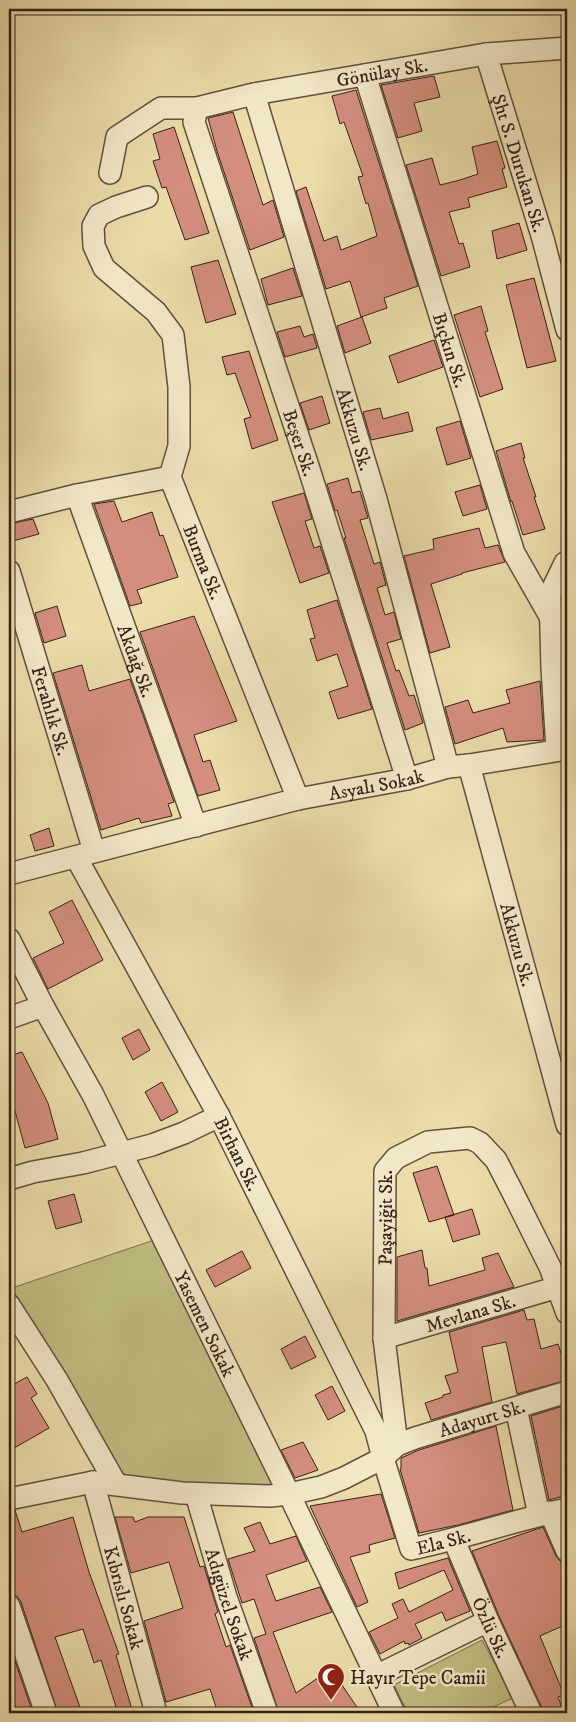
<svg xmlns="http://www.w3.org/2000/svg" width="576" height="1722" font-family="'IM FELL DW Pica',serif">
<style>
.green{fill:#c0be83;stroke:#7a704d}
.building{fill:#d48e7e;stroke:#342217}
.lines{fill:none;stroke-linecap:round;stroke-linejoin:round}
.minor-casing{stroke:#62503c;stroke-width:24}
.minor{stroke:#f2e8c8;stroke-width:21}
.labels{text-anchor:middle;stroke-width:5;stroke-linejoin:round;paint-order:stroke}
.street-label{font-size:19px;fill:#342217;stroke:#f2e8c8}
.poi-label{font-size:19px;fill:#342217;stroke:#f2e8c8;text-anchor:start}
</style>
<rect width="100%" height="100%" fill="#ebdcaa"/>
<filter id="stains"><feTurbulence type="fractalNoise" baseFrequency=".004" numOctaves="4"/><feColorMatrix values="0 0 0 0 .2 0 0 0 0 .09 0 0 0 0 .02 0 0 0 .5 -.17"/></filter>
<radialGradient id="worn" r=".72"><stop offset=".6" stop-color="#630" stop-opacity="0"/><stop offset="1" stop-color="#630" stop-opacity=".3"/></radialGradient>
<path class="green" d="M163,1237L289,1494L116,1484L12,1288Z
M482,1640L513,1698L480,1713H408L394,1685Z"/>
<path class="building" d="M434,76L440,97L414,103L422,131L398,138L381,85Z
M356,90L418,286L384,298L387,308L361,317L350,281L326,289L296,191L306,187L324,241L337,236L341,250L377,236L368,203L366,204L358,177L363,176L344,122L340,124L332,96Z
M233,112L263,205L273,200L284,237L250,250L217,151L208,118Z
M174,127L209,233L185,240L166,187L162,188L153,161L160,159L153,134Z
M497,141L505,168L502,169L507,187L468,198L470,207L449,212L459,244L463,243L470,267L441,276L406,165L432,158L440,185L460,180L478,174L472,147Z
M519,223L527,250L497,259L492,231Z
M218,260L236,314L206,323L191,267Z
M293,268L302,296L268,305L261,279Z
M534,278L556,361L527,368L506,285Z
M481,306L488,331L485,332L503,389L480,397L454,315Z
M362,317L371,343L345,353L337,326Z
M300,326L304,337L313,334L317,348L285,357L277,332Z
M434,340L443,367L398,383L389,356Z
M249,351L278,440L252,449L244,419L251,417L235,373L227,375L222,357Z
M322,396L330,423L309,430L300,403Z
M380,408L383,419L408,412L413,431L371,440L363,412Z
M460,421L471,458L447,465L436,428Z
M521,443L525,458H523L536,497H534L545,529L523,535L512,501L511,502L496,451Z
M348,478L352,493L360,491L368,518L360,520L374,564L380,562L386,585L377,588L385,615L394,612L401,639L387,643L396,671L399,670L409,696L414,695L423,723L405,730L344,538H346L337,510L335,511L327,484Z
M480,485L487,509L463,516L455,492Z
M304,493L312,519L305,521L314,548L320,546L329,573L300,583L272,502Z
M114,501L122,522L152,512L160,536L163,535L178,577L137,590L142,603L130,606L94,504Z
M33,519L39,534L9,542V524Z
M479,528L485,548L498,545L505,562L462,573V574L431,584L450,647L430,653L404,556L434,549L433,539Z
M337,600L372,709L338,719L329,692L348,686L337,654L317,661L310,639L315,638L307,610Z
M57,606L66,636L44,643L35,613Z
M194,616L237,721L194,735L203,762L210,760L220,790L198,796L140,632Z
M82,665L89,691L130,679L174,802L168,804L172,816L141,823L139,818L101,830L53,673Z
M540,681L544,740L507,742L503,728L455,744L445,707L468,700L473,713L510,703L506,690Z
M49,828L54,846L35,851L30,835Z
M72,900L103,960L48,989L33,958L64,943L49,912Z
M139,1029L150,1050L133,1060L122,1038Z
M22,1052L48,1103L58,1139L25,1148L9,1089V1056Z
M162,1082L178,1112L161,1121L145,1092Z
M437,1166L454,1215L429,1222L413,1173Z
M74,1194L82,1222L56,1229L48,1201Z
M472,1209L480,1234L453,1242L445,1217Z
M422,1250L425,1268H427L429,1286L485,1270L482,1258L498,1253L514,1287L397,1321V1257Z
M242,1251L251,1268L215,1287L206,1270Z
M524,1310L527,1320L534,1319L541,1349L558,1344L564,1362L567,1380L517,1394L506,1342L482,1347L492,1402L431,1420L425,1403L443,1397V1395L451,1393L445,1376L458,1372L449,1332Z
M305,1336L316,1357L291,1369L281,1349Z
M27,1377L37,1394L31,1398L49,1428L9,1451V1387Z
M332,1386L345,1411L328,1420L315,1395Z
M566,1405L567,1473L563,1474L567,1495L549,1500L531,1416Z
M496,1426L513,1510L458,1525L419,1533L400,1469H401V1458L419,1450Z
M303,1442L318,1470L295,1478L281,1450Z
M381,1494L395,1538L369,1545L370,1552L350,1557L368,1602L357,1607L310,1506Z
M15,1510L22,1532L73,1517L89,1572L119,1654L116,1655L133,1713H118L101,1660L94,1663L83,1629L55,1637L82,1713H58L21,1602L17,1596L9,1594V1511Z
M115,1517H133L135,1522L148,1517H184L200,1567L204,1566L218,1612L215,1614L226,1647L230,1645L254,1713H218L210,1689L166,1702L144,1621L183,1608L169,1562L131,1573Z
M260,1522L270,1544L296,1536L307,1561L266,1575L276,1601L320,1587L332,1612L273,1632L296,1693L331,1669L361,1713H279L254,1638L266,1634L254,1599L242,1603L228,1559L255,1551L244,1528Z
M543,1527L556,1556L560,1561L567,1563V1624L540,1636L564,1695L558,1697L564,1713H543L542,1708L499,1616L472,1551Z
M448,1558L470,1611L446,1621L442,1612L415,1624L422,1638L409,1645L408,1643L405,1644L404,1641L380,1654L369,1632L398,1618L392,1604L403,1599L409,1612L453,1590L444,1570L399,1589L395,1573Z
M9,1644L33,1713H9Z"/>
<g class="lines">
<defs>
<g id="minor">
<path id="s1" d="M486,54L543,239L567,330"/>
<path id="s2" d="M365,75L514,553L551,618"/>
<path id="s3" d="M254,94L376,499L448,767"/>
<path id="s4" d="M197,108L194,122L309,469L407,779"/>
<path id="s5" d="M110,173L117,137L161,108H197L254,94L486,54L567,48"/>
<path d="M147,197L116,207L99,215L93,226L94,246L104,268L156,312L173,335L179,387V446L170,477"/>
<path id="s6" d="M77,495L196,826"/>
<path id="s7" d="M9,512L77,495L170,477L298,799"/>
<path id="s8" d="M9,571L94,851"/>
<path d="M557,750L552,668L550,594L565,563L567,562"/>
<path id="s9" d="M469,765L567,1125"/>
<path id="s10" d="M76,857L219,1116L376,1431L383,1458L411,1549C464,1538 515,1520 567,1509"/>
<path id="s11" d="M9,874L298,799L407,779L448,767L469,765L567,749"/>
<path id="s12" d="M9,939L43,1006L93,1095L289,1494L394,1713"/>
<path d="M9,1018L43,1006"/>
<path d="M9,1179L33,1172L83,1163L152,1145L184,1133L219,1116"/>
<path d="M9,1305L57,1380L116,1484"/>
<path id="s13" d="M384,1338L558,1287"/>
<path d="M516,1408L539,1515"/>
<path id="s14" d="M397,1445L384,1338L385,1171L396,1158L428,1142L470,1138L480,1143L496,1160L513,1193L550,1267L567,1313"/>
<path id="s15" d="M93,1482L156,1713"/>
<path id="s16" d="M196,1494L226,1597L267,1713"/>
<path id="s17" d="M9,1499L93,1482L182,1493L270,1496L289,1494L321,1487L344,1478L383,1458L397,1445L415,1438L567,1392"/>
<path d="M550,1512L567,1551"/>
<path id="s18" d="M454,1540L488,1621L531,1713"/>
<path d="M9,1606L46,1713"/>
<path d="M376,1676L488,1621"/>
</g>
</defs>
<use href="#minor" class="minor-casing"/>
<use href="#minor" class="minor"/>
</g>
<defs>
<symbol id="mosque-pin" viewBox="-11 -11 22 30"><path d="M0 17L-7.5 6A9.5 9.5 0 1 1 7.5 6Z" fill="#8f2418" stroke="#f2e8c8"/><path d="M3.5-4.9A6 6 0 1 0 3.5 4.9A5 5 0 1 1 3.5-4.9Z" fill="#fff"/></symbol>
</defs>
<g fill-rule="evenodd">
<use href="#mosque-pin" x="315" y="1661" width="32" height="43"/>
</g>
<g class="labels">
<g class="street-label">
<text dy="7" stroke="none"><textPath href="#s5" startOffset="314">Gönülay Sk.</textPath></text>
<text dy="7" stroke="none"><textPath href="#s1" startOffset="114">Şht S. Durukan Sk.</textPath></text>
<text dy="7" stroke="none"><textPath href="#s2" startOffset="288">Bıçkın Sk.</textPath></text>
<text dy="7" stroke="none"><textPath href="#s3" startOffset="350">Akkuzu Sk.</textPath></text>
<text dy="7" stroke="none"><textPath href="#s4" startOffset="352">Beşer Sk.</textPath></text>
<text dy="7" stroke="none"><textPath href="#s7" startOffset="256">Burma Sk.</textPath></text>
<text dy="7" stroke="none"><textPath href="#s6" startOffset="176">Akdağ Sk.</textPath></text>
<text dy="7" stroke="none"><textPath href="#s8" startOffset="146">Ferahlık Sk.</textPath></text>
<text dy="7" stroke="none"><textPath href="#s11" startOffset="378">Asyalı Sokak</textPath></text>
<text dy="7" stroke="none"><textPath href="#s9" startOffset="186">Akkuzu Sk.</textPath></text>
<text dy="7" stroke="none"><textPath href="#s10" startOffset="338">Birhan Sk.</textPath></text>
<text dy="7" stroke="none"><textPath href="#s14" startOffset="228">Paşayiğit Sk.</textPath></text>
<text dy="7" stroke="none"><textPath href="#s13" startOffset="90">Mevlana Sk.</textPath></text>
<text dy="7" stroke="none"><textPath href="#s12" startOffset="432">Yasemen Sokak</textPath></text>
<text dy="7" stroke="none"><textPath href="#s17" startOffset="492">Adayurt Sk.</textPath></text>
<text dy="7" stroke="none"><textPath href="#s10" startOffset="804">Ela Sk.</textPath></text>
<text dy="7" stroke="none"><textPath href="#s15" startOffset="120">Kıbrıslı Sokak</textPath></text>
<text dy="7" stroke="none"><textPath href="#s16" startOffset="115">Adıgüzel Sokak</textPath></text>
<text dy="7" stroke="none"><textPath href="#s18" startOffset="95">Özlü Sk.</textPath></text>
</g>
<g class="poi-label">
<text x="350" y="1684">Hayır Tepe Camii</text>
</g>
</g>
<rect width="576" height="1722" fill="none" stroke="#ebdcaa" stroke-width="30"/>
<rect x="10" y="10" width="556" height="1702" fill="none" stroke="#342217" stroke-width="2.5"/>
<rect x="15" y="15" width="546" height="1692" fill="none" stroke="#342217"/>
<rect width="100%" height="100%" filter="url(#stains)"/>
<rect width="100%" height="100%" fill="url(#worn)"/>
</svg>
